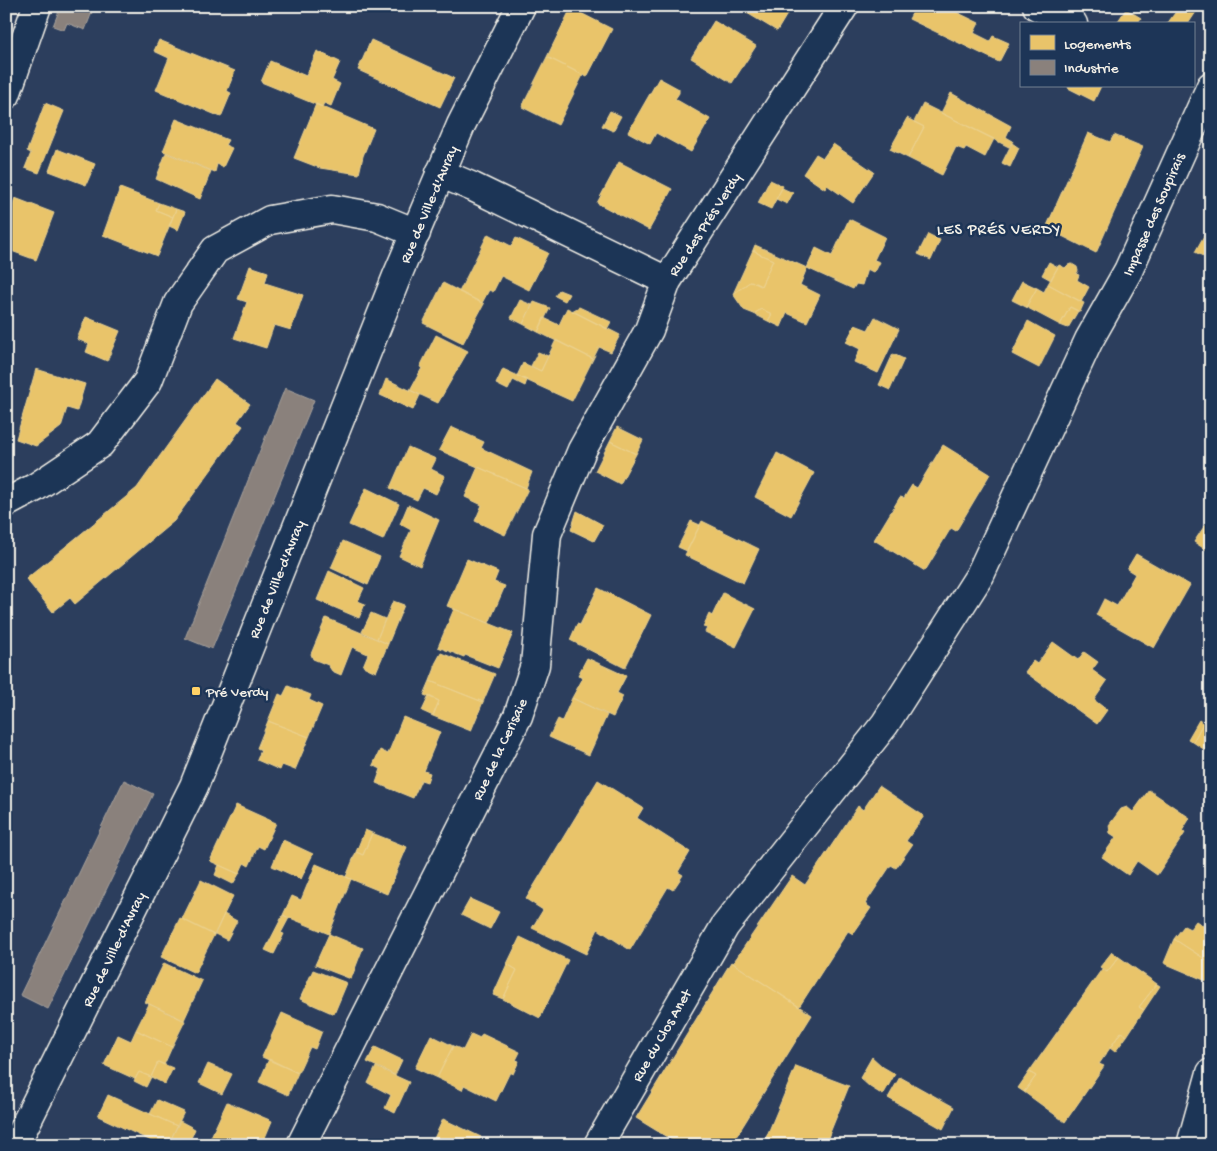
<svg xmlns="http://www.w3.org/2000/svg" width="1217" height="1151" font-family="'Gochi Hand',sans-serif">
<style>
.homes{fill:#e9c46a;stroke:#ecd290}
.industry{fill:#8a817c;stroke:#aaa39c}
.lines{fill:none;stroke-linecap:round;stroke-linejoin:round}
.minor-casing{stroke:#f4f1e8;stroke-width:31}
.major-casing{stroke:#f4f1e8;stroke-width:31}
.minor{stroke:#1d3557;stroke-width:28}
.major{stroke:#1d3557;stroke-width:28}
.poi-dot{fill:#ffd166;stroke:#1d3557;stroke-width:2}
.labels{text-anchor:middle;stroke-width:5;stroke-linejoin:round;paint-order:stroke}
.street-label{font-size:15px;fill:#f4f1e8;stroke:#1d3557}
.poi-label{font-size:15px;fill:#f4f1e8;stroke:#1d3557;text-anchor:start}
.neighbourhood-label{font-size:16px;letter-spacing:1px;fill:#f4f1e8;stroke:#1d3557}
</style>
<rect width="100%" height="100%" fill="#2c3e5d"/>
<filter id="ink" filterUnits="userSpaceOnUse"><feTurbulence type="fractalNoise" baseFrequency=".02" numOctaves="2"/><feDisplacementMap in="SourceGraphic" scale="10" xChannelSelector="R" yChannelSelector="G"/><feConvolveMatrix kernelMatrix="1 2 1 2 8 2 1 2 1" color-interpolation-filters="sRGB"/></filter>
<g filter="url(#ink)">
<path class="homes" d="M744,6H792L777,31L742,10Z
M916,6H944L979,23L974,33L990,41L993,36L1009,43L999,62L909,19Z
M1180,6H1200L1188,24H1167Z
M571,8L612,29L587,77L547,57Z
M1126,9L1141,18L1137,24H1116Z
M714,21L756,46L732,83L691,58Z
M159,40L235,71L227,91L231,93L221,117L156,90L169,58L154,51Z
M371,40L454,78L440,107L358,70Z
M317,51L340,62L332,80L340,84L331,106L324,103L322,107L261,82L270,61L306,76Z
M547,57L583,75L558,125L522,107Z
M659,78L679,89V93L675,99L710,119L691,152L656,133L650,144L628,132Z
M1069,86H1101L1094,101L1068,88Z
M951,93L1011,126L1006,137L1013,141L1009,147L941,113Z
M45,103L64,111L39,173L25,168L31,153L27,151Z
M316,104L374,129L363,156L359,174L320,168L294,158Z
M923,104L994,139L985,157L966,147L964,150L956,147L942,175L908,158L924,127L914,122Z
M610,111L621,116L613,131L602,126Z
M907,118L924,127L908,158L890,149Z
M176,119L228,140L225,145L232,148L223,167L217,164L215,172L163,151Z
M1088,133L1110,142L1114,135L1143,147L1096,253L1046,228Z
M1012,143L1019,148L1010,167L1002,163Z
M833,144L874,172L853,203L827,185L825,189L803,174L816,154L823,158Z
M57,149L95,164L86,185L49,171Z
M166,153L211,171L200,199L156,179Z
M619,162L672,189L649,230L597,203Z
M770,180L783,186L771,209L758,203Z
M120,188L159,203L156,210L173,217L157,256L103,235Z
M782,188L793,193L787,204L776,199Z
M15,198L54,213L36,260L6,249V220Z
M159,203L176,209L173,217L156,210Z
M176,209L185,212L178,230L169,226Z
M849,219L885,237L874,260L880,262L876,270L873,272L867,269L862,285L856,284L853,289L807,268L816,248L832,256Z
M1211,223V260L1195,252Z
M488,234L511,246L516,238L548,253L529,290L501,276L493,292L489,290L482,303L459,292Z
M928,234L940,240L931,260L918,254Z
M755,245L807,268L800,285L820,295L807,322L787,313L781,327L768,321L772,314L761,309L754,314L744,310L733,294L751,281L761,286L773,260L757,253V252L753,250Z
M753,250L757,252V253L773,260L761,286L751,281L733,294Z
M1049,262L1058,267L1051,280L1042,275Z
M1072,264L1077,267L1078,271L1076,274L1079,275L1077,280L1089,287L1081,302L1048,284L1059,265L1065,268L1068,265Z
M250,266L268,272L265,283L303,295L291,330L274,325L266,348L234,338L247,302L238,299Z
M1022,281L1037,288L1026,307L1012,300Z
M443,283L484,304L463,343L423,323Z
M1048,284L1084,303L1080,312L1070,307L1060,325L1026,307L1037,288L1044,292Z
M559,290L569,294L565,301L555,296Z
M520,300L532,305L523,324L511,318Z
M534,302L550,308L538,332L523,324Z
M579,307L611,322L607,329L572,311Z
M1070,307L1078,311L1068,328L1060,325Z
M567,308L620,335L611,352L599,347L593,359L538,332L544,318L559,325Z
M761,309L772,314L768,321L754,314Z
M86,317L120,331L107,361L86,352L89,344L77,339Z
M875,317L899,329L878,373L854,362L860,349L846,342L855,325L868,330Z
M1028,321L1055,336L1039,368L1012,354Z
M436,335L468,351L438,403L410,390L422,368L420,367Z
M556,340L593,359L572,401L517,376L523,363L541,371Z
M538,352L548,356L541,371L531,366Z
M893,354L904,359L890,390L879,385Z
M36,369L85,384L77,411L67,408L61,427L36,446L16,439Z
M503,369L527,380L525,386L513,380L508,390L496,384Z
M215,379L250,404L237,422L243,426L174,521L75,604L70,598L53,612L26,579L137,488Z
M386,379L420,395L413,410L380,395Z
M451,427L484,442L481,448L532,472L526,488L439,450Z
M617,427L643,440L636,454L610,441Z
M610,441L636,454L620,484L595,471Z
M943,445L990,474L956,531L951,528L925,571L874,540L900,497L904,498L912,485L917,488Z
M408,447L436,459L431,469L445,476L436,494L423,488L417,500L390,488Z
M777,453L814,473L791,516L755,497Z
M478,467L528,489L505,535L475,521L482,505L465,497Z
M366,488L399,504L383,540L349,525Z
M408,505L439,520L420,566L399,556L411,530L400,524Z
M577,511L603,525L594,541L571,530Z
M1211,516V553L1194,542Z
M691,521L700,525L687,551L678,547Z
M702,521L759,549L743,583L685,555Z
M343,541L380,557L368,585L331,568Z
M1136,554L1190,585L1154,648L1096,615L1104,599L1117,606L1135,574L1127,569Z
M467,559L498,572L494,582L505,586L489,623L447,606Z
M329,571L364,588L358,601L365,604L359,618L317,600Z
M598,588L651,615L625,668L570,640L577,624L580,625Z
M723,593L755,609L736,647L705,632L707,628L703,627L709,614L712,616Z
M393,601L404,605L388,644L377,639Z
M454,609L513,633L498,668L465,655L464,657L438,647Z
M371,613L385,619L377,639L362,632Z
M326,618L388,644L376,672L363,666L368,654L352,647L341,675L332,671L328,665L313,659L311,654Z
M1053,642L1078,660L1084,652L1098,662L1092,670L1107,681L1094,700L1107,710L1097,724L1025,672L1033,661L1037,664Z
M441,653L495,674L483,702L430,681L435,668V664Z
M587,658L626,676L617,693L623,696L613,717L572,698L583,678L578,675Z
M430,681L483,702L471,731L433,716L439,701L424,695Z
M288,686L311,695L309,700L322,706L309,737L268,721L279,694L283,696Z
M429,696L439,701L433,716L422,711Z
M572,698L607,715L589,755L549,737L558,719L562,721Z
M403,717L440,732L424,771L430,773L427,782L421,780L413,798L376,783L381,769L373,765L380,750L388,754Z
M1199,720L1203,723L1193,742L1188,739Z
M268,721L309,737L295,770L282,765L280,770L257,760L261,750L257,748Z
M1203,723L1209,726L1211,724V754L1193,742Z
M598,780L643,808L637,818L690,852L678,872L683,875L673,890L668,887L630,950L598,929L586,954L532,928L543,910L526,899Z
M879,786L924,816L906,841L912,845L896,868L891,865L865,904L871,908L853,934L848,931L799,1007L733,963L792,876L805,885L858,806L863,810Z
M1149,790L1190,818L1182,831L1185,833L1157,875L1137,861L1128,875L1102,857L1116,837L1110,833L1109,825L1121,809L1127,807L1133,812Z
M236,805L276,823L264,849L258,846L249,866L244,863L239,874L210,861Z
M365,830L372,833L363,855L356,852Z
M372,833L407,847L387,894L346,877L356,852L363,855Z
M283,840L313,854L301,879L272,866Z
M316,864L351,879L329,934L283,915L292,896L301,900Z
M219,865L239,874L233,884L215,875Z
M201,880L233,896L214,935L182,919Z
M470,899L499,912L490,929L461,915Z
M224,914L237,921L227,940L215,934Z
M283,915L289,918L281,933L284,934L274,954L265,950Z
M180,918L214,935L195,973L161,957Z
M1196,921L1211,931V963L1174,939L1184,926L1190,929Z
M329,934L363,948L351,979L315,965Z
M520,937L568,960L540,1018L503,999L517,970L507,964Z
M1174,939L1211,963V983L1164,963Z
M1112,952L1119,957L1107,972L1100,967Z
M1119,957L1157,984L1139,1007L1144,1010L1127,1036L1121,1032L1099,1064L1104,1066L1065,1122L1024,1092L1036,1076L1029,1072L1102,969L1107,972Z
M731,962L812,1015L731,1145H680L636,1118Z
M164,963L202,981L184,1020L145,1002Z
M507,964L517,970L503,999L493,995Z
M313,970L347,983L334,1014L300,999Z
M1157,984L1160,986L1144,1010L1139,1007Z
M149,1004L185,1021L172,1047L136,1030Z
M282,1013L322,1031L315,1049L310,1047L298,1073L262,1057Z
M136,1030L172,1047L164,1065L158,1062L151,1077L139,1072L135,1079L104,1065L118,1035L131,1041Z
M1121,1032L1127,1036L1115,1052L1110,1048Z
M471,1034L480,1038L482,1034L520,1052L516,1060L519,1061L513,1074L510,1072L496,1101L464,1085L462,1090L437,1078L453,1046L463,1050Z
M431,1035L453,1046L437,1078L415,1068Z
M375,1047L402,1060L395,1075L367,1062Z
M872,1057L883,1067L895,1074L883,1095L870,1087L860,1078Z
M269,1059L298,1073L288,1095L259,1082Z
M158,1062L173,1068L165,1084L151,1077Z
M208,1064L232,1074L222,1094L199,1083Z
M796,1066L849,1086L825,1145H763Z
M376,1067L409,1082L395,1113L385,1108L391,1095L368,1083Z
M139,1072L151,1077L146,1087L134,1081Z
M1029,1072L1036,1076L1024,1092L1018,1088Z
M900,1077L954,1107L943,1129L888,1098Z
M108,1095L177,1126L168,1145H160L98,1116Z
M157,1100L184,1112L177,1126L150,1114Z
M227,1102L272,1121L264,1140L271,1143V1145H223L210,1139Z
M443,1119L481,1137L477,1145H431Z
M180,1121L195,1129L188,1145H168Z"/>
<path class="industry" d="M61,6H78L92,12L85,30L67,23L64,30L53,26Z
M285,388L314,400L212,649L185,638Z
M124,780L153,794L48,1009L20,995Z"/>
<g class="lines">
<defs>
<path id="minor" d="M1037,6L1073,24
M6,95L37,6
M440,173L473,187L667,281
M6,503L36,487L100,444L148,381L178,303L215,250L270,220L332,209L377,217L416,233
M301,1145L518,716L535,665L547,534L582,450L649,330L667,281L844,6
M598,1145L725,926L885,724L980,575L1089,340L1128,271L1211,86
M1191,1145L1211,1073"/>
<path id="major" d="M15,1145L194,786L397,276L461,125L521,6"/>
</defs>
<use href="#minor" class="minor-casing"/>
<use href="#major" class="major-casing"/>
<use href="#minor" class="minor"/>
<use href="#major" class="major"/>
</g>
</g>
<rect class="poi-dot" x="191" y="686" width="10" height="10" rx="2.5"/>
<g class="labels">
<g class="street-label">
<text transform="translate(428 204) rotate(-67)" y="5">Rue de Ville-d'Avray</text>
<text transform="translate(1153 214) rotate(-66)" y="5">Impasse des Soupirais</text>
<text transform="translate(704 224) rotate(-57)" y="5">Rue des Prés Verdy</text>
<text transform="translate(276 579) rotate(-68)" y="5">Rue de Ville-d'Avray</text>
<text transform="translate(499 749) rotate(-65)" y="5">Rue de la Cerisaie</text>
<text transform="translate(113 949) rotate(-64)" y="5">Rue de Ville-d'Avray</text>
<text transform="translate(661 1035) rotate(-60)" y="5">Rue du Clos Anet</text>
</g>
<g class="poi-label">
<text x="206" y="696">Pré Verdy</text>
</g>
<g class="neighbourhood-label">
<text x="999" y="234">LES PRÉS VERDY</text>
</g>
</g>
<rect width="1217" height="1151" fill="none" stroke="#1d3557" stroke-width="25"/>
<rect x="12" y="12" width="1192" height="1126" fill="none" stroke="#f4f1e8" stroke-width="2" filter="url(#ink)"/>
<rect x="1020" y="22" width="175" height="65" fill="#1d3557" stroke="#738091"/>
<rect x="1030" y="35" width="25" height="15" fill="#e9c46a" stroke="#738091"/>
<text x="1064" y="48" font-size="15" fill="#f4f1e8">Logements</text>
<rect x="1030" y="60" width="25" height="15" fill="#8a817c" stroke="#738091"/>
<text x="1064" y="72" font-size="15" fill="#f4f1e8">Industrie</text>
</svg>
